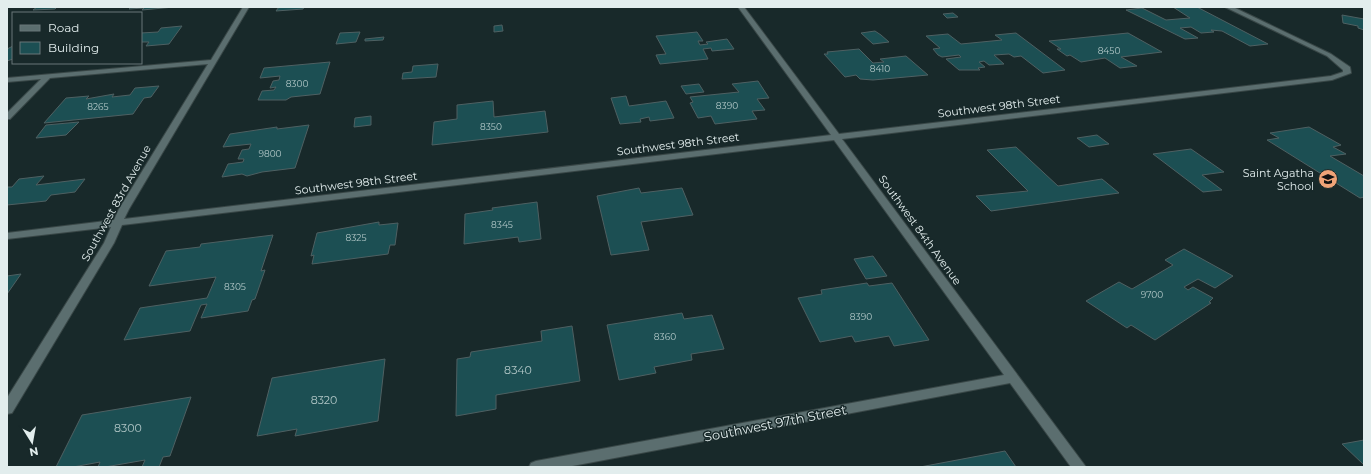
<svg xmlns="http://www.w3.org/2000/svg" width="1371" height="474" font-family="Montserrat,sans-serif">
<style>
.building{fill:#1c4f53;stroke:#4e6062}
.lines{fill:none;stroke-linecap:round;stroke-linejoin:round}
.minor-casing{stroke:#394747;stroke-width:2}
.minor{fill:#5b6e6f;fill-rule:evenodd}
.labels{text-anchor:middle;stroke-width:3;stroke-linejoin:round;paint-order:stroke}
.number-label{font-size:9px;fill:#b0c6c6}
.street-label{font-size:11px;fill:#e2eded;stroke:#18292a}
.poi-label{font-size:11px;fill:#e2eded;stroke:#18292a;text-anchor:end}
.near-number-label{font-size:11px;fill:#b0c6c6}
.near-street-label{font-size:13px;fill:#e2eded;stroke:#18292a}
</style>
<rect width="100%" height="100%" fill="#18292a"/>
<path class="building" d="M37,7H57L55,9L33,10Z
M131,7H174L142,10L144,8L129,9Z
M279,7H304L303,9L276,11Z
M1173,7H1197L1268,44L1250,46L1222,31L1211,30L1214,32L1201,33L1191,27L1180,28L1198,38L1185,39L1126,10L1142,8L1166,20L1190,18Z
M953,13L958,17L947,18L943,14Z
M1342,15L1364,19V30L1358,28V26L1343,23Z
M502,25L503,31L494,32V26Z
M182,26L169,44L146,46L149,42H141V33L158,32L161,28Z
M875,31L881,35L889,42L873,44L861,33Z
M360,32L356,42L336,44L340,33Z
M697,32L703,41H698L700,45L708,44L706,42L727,39L734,49L712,51L711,48L703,49L708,59L660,64L656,55L666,54L656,36Z
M1016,33L1065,70L1043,73L1021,56L1014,57L1009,54L994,55L1004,64L989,65L984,61L979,62L985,67L978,68L980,70H959L946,59L961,57L959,55L942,57L938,55L933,49L940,48L926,36L948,34L961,44L1002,40L995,35Z
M1128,33L1162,52L1121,57L1137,66L1120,68L1105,58L1081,62L1070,55L1067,56L1057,49H1061L1049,41Z
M384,37L383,40L365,41V39Z
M13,46V59L7,61V49Z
M859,49L873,63L884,62L880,59L906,56L928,75L873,80L860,79L856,75L845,77L824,54H828L827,52Z
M330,62L320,94L291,97L286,100H258L262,91L274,90L276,87L270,88L273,81L279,80L280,76L260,78L264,68Z
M438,64L436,77L402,79L403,73L412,72L413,66Z
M758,81L769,98L757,99L765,110L752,111L757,119L715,124L711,116L698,118L690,103L693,102L690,97L739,92L732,84Z
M699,84L704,92L686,94L681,86Z
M159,86L151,97L144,98L133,114L44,123L66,98L89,96L86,99L114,94L112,97L130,95L135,88Z
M626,96L629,106L666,101L674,118L650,121L649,117L640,119L641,122L620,124L611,98Z
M493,101L494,117L545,111L548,132L432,145L434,122L457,119V105Z
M371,116V125L354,127L355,118Z
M79,122L66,135L36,138L46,125Z
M309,125L295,168L262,172L247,176L242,174L222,177L228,164L243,162L244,159H238L242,150L249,149L251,144L223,147L230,134L277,127V129Z
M1309,127L1341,145L1333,147L1346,154L1330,156L1364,176V197L1360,198L1267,140L1279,138L1270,133Z
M1097,135L1109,144L1089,147L1077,138Z
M1016,147L1058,186L1102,179L1119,193L991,211L976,196L1028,191L987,150Z
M1191,149L1224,172L1202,175L1222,190L1203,192L1153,154Z
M44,176L36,185L85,179L75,192L51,195L46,201L7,205V187H12L19,179Z
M639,188L641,193L682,188L693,215L641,222L649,250L611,255L597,196Z
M537,202L541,239L519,242L518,237L464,244L465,214L493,210L492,208Z
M379,222V225L398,223L395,245H390L388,254L312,264L314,255L311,256L317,233Z
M273,235L261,271L265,270L255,299L252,300L248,311L201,318L207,304L201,305L190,331L124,340L140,308L207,298L216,277L149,286L166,251L200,247L201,244Z
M1184,249L1233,276L1215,288L1198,279L1184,287L1188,290L1193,287L1213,298L1209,302L1211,303L1155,340L1131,325L1127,328L1086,301L1119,282L1132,289L1173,265L1165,260Z
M873,256L887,276L866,279L854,259Z
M21,274L7,294V276Z
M867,283L869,286L892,283L929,340L894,346L889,336L855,342L852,336L820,342L798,298L822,294L821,290Z
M682,313L684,319L712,315L724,349L691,354L692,360L654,367L656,373L619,380L607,325Z
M572,326L580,381L496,395V409L456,416L457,359L470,357L471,352L542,341L541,331Z
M385,359L378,421L295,436L297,429L257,436L272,378Z
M191,397L170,456L163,457L159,467H142L145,460L105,467H98L100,462L73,467H56L82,415Z
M1364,440V465L1342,444Z
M1005,451L1016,467H920Z"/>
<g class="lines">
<defs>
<path id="minor" d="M243,7H249L129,209L124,219L831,135L738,7H744L839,134L1331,76L1343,72V70L1327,56L1225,7H1233L1331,54L1350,67L1351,73L1332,80L842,139L1086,467H1071L1010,383L567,467H529L531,463L536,461L1004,375L834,140L122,225L114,243L12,413L7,414V398L104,243L111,227L7,239V233L114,220L119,209L208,64L50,78L10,119H7V113L41,79L7,82V78L211,60Z"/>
</defs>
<use href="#minor" class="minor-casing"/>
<use href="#minor" class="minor"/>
</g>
<defs>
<symbol id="school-disc" viewBox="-11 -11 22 22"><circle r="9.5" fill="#efa377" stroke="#18292a"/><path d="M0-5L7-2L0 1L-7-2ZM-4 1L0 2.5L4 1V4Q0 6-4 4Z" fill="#111"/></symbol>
</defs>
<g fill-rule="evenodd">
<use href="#school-disc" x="1317" y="168" width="22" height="22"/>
</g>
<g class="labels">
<g class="number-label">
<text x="1109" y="54">8450</text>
<text x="880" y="72">8410</text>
<text x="297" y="87">8300</text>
<text x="727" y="109">8390</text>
<text x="98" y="110">8265</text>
<text x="491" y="130">8350</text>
<text x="270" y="157">9800</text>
<text x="502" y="228">8345</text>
<text x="356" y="241">8325</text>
<text x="235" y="290">8305</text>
<text x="1152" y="298">9700</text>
<text x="861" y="320">8390</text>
<text x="665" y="340">8360</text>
</g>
<g class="street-label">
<text transform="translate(999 106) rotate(-7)" y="4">Southwest 98th Street</text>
<text transform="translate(678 144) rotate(-7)" y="4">Southwest 98th Street</text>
<text transform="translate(356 183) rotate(-7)" y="4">Southwest 98th Street</text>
<text transform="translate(116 203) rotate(-61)" y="4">Southwest 83rd Avenue</text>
<text transform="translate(920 230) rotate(54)" y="4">Southwest 84th Avenue</text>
</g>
<g class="poi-label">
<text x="1314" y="177">Saint Agatha<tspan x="1314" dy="13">School</tspan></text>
</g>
<g class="near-number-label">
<text x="518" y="374">8340</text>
<text x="324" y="404">8320</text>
<text x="128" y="432">8300</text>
</g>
<g class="near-street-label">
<text transform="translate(775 423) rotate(-11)" y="5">Southwest 97th Street</text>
</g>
</g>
<rect width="1371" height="474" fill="none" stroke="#e2eded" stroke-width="16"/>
<rect x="12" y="12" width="130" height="52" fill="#18292a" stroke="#697778"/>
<rect x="20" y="25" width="20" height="6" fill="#5b6e6f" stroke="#697778"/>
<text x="48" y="32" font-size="12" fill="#e2eded">Road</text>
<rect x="20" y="42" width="20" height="12" fill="#1c4f53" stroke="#697778"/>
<text x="48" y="52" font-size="12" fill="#e2eded">Building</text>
<g transform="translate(32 442) rotate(169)" stroke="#18292a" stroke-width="3" paint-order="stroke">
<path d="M0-3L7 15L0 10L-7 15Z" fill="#e2eded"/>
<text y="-6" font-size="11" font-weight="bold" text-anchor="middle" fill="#e2eded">N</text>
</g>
</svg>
